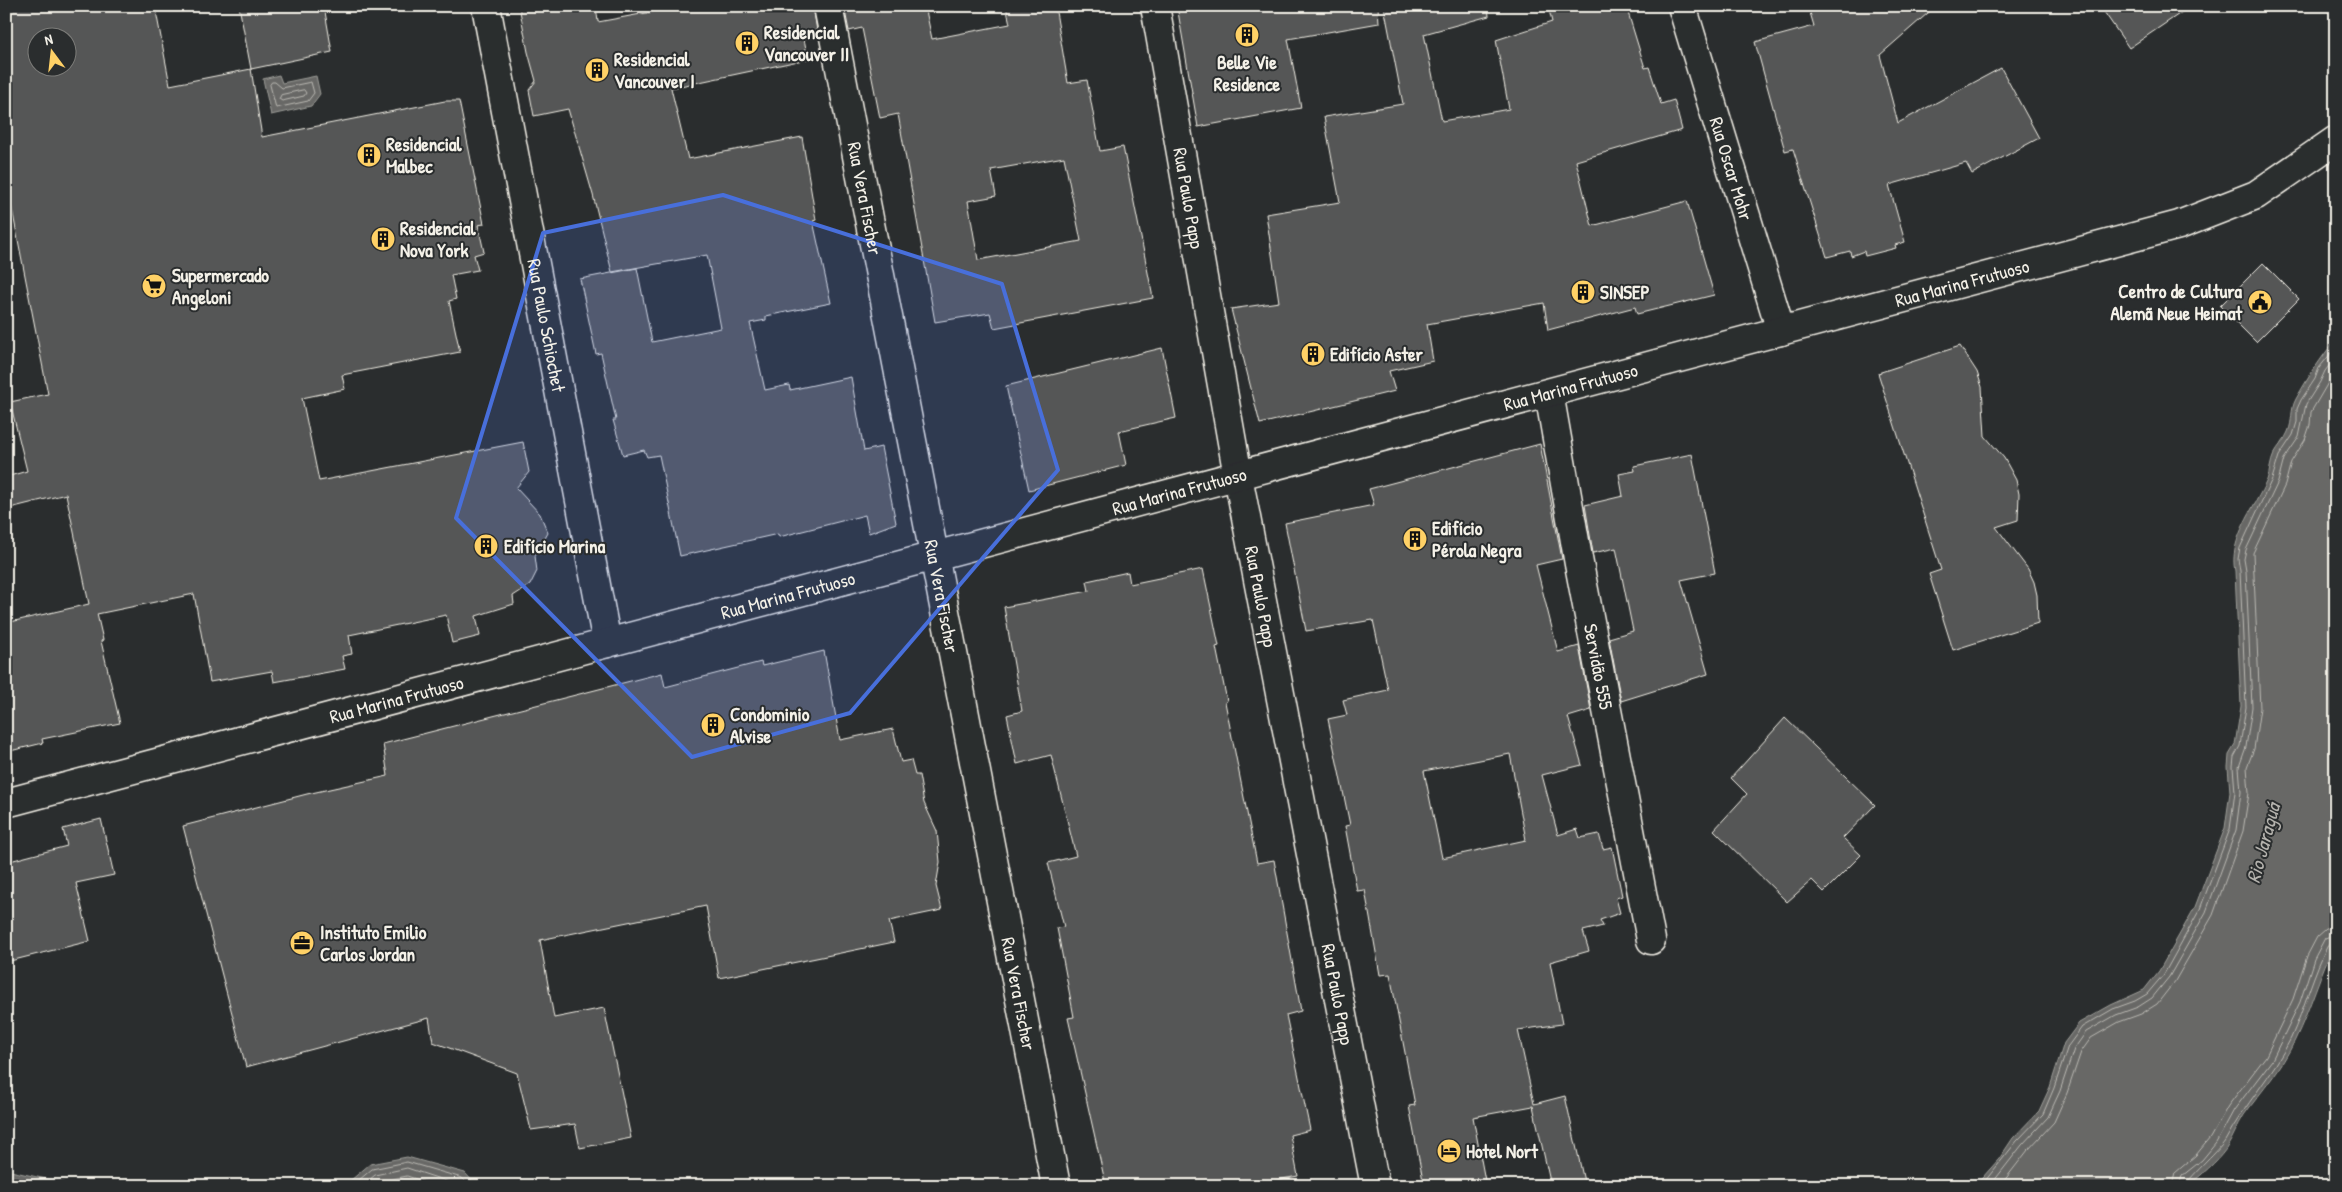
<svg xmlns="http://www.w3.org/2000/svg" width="2342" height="1192" font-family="'Patrick Hand',sans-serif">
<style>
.water{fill:#676866;stroke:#9f9f9a}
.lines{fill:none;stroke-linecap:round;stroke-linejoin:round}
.shore{stroke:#bcbab4;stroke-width:1}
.building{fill:#555756;stroke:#f4f1e8;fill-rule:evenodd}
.minor-casing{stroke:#f4f1e8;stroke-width:31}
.tertiary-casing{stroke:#f4f1e8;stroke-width:31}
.minor{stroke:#2a2d2e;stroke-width:28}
.tertiary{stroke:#2a2d2e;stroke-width:28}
.marked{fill:#486fdb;fill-opacity:0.2;stroke:#486fdb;stroke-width:4;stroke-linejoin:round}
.labels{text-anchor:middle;stroke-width:4;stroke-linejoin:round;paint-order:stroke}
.poi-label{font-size:19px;font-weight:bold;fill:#f4f1e8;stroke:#2a2d2e;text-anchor:start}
.street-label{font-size:19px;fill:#f4f1e8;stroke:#2a2d2e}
.water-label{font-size:20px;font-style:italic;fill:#b5b3ae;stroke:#2a2d2e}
</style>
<rect width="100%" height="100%" fill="#2a2d2e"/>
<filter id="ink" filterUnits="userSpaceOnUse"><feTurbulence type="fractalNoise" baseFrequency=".02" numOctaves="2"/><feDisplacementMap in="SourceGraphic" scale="10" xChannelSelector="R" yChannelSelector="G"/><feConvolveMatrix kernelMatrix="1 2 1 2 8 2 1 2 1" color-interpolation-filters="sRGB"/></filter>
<g filter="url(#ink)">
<path class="water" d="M279,75L282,83L316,76L320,94L311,106L271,115L263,79Z
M2336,339V941C2320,973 2311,1007 2295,1040C2281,1070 2263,1089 2244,1115C2237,1126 2233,1138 2226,1149C2216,1163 2202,1174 2188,1186H1975L1999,1159L2013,1138L2039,1111L2050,1087L2064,1043L2079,1023L2111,1005L2144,990L2159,971L2195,907L2225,828L2230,792L2228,767L2229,755L2235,745L2241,706L2235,571C2228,540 2255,507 2267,480C2270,472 2270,462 2274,454C2278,446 2285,440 2288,432C2293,421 2290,410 2296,399C2308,377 2321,358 2336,339Z
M407,1157L465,1173L477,1186H344L370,1164Z
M6,1170L64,1183L66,1186H6Z"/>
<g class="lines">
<path class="shore" d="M272,82H275L282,88L311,82L314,93L308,101L276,108L270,85Z
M304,90L306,93L304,96L282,101L279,99L281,95Z
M352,1186L372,1169L407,1162L462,1178L470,1186
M362,1186L375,1175L407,1168L461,1186
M373,1186L378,1182L407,1176L437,1186
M1981,1186L2017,1141L2043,1114L2054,1088L2068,1046L2082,1027L2113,1009L2135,1001L2147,994L2164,974L2200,909L2230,829L2235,792L2233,767L2234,757L2240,746L2246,707L2240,571L2238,559L2240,548L2272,479L2279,456L2293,435L2297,422V409L2301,400L2315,379L2319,368L2336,347
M1990,1186L2022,1145L2048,1117L2060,1091L2074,1049L2086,1032L2116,1015L2138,1007L2152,998L2169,977L2206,912L2236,830L2241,792L2239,767L2246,747L2252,707L2246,571L2244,559L2246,550L2278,482L2284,459L2299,437L2306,404L2320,382L2325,371L2336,357
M2000,1186L2028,1150L2054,1122L2067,1093L2081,1052L2091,1038L2119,1022L2141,1014L2157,1004L2175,981L2213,915L2243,831L2249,793L2247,767L2254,749L2260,708L2253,553L2285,485L2291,462L2305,440L2310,425L2311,412L2336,369
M2172,1186L2175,1173L2196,1155L2210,1138L2228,1106L2266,1056L2293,999L2307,956L2317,937L2326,929L2336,927
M2179,1186L2182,1176L2202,1160L2216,1143L2234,1110L2272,1060L2300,1002L2314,959L2325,938L2336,934
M2185,1186C2186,1180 2218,1152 2225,1141C2244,1105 2273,1075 2291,1038C2305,1007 2313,973 2329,943L2336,940"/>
</g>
<path class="building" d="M6,6H155L170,85L251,69L262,137L445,101H459L484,224L478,225L484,252L474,255L478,270L451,275L456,299L449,301L460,352L342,375L345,389L302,398L319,481L523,442L529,472L516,488L540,514L548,533L535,556L537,571L530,585L513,596L514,604L476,616L480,636L452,643L446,615L349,635L352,654L342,656L345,669L274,682L272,671L210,682L194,594L97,614L103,640L101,641L120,723L42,739L43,743L6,752V623L89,604L66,494L6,509V477L27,471L10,402L48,394L6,178ZM38,38H68V68H38Z
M239,6H324L332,52L251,69Z
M519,6H596L598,22L684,6H813L818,37L804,39L808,59L671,88L688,159L802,137L816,220L813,221L831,303L766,316V320L750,323L765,390L789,385L790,390L851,377L864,451L881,447L896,523L869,533L865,515L779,537L778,534L680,556L659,455L647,457L644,450L623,455L613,420H616L601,353L596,354L580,279L637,268L652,342L721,328L707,255L612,272L593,195L568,109L534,116L529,90L536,81L528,52Z
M844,6H925L932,39L1010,24L1006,6H1055L1068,83L1087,80L1100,151L1123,147L1153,298L994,328L990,313L935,322L898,114L880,118L862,28L849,31ZM1064,157L1081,241L978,260L968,201L996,196L991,170Z
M1177,6H1378L1379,23L1288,39L1301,108L1198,127Z
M1384,6H1488L1489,16L1424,34L1442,121L1509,109L1496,40L1552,22L1548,6H1626L1645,68L1649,67L1661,104L1674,100L1682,130L1576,161L1592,226L1687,201L1714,295L1637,314L1635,307L1548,330L1544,303L1427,324L1433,361L1389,371L1395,391L1260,424L1231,309L1279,302L1266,214L1340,202L1324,117L1403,104Z
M1808,6H1936L1880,55L1898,123L2001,68L2039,138L1972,174L1966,163L1889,185L1905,242L1895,245L1896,248L1865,256L1864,251L1851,256L1850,251L1827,257L1793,149L1785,151L1755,42L1814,26Z
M2100,6H2191L2129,48Z
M2263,263L2299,299L2256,342L2220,306Z
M1960,346L1977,372L1982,387L1985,436L2004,458L2016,480L2019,494L2018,520L1996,527L2028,569L2034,582L2037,595L2038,623L1953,650L1929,574L1941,570L1878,373Z
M1162,348L1176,418L1119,431L1126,465L1029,490L1006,386Z
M1540,444L1562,559L1536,565L1558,652L1579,646L1591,710L1568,717L1582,765L1542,775L1558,835L1577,829L1580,838L1599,834L1603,849L1612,847L1622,896L1616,898L1620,913L1600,920L1603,926L1583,931L1589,951L1550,962L1562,1024L1518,1030L1534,1104L1565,1096L1585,1186H1551L1533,1106L1473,1117L1486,1186H1424L1409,1106L1415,1105L1390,974L1380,975L1365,890L1357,891L1345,826L1350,825L1328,719L1347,715L1343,700L1388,690L1373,620L1306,631L1285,523L1374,505L1369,489ZM1510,754L1526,840L1442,858L1424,771Z
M1692,454L1715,573L1681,580L1708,674L1621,701L1609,638L1633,631L1616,548L1593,553L1585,505L1623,496L1619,474L1635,471L1634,466Z
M1203,569L1219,646L1216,647L1227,701L1225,702L1257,863L1274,860L1301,1011L1286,1015L1310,1130L1290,1135L1298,1176L1272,1181L1273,1186H1106L1068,1018L1074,1017L1057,928L1064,927L1048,863L1076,856L1051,755L1017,764L1007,715L1022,711L1004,607L1089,591L1087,581L1128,572L1130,584Z
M824,651L840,740L893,729L901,762L911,760L915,775H919L924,803L937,831L940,862L936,886L942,910L889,921L894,942L719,978L706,906L540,940L554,1018L604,1008L631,1138L580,1148L575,1124L531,1130L517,1073L433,1042L429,1018L246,1067L183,826L307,794L388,776L383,744L662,673L665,687L761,662L762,666Z
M1785,718L1875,805L1843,838L1861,855L1824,892L1812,880L1787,902L1714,830L1747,794L1731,778Z
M101,819L114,875L76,883L90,941L6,962V862L67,846L63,829Z"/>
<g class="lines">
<defs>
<g id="minor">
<path id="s1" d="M486,6L607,643"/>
<path id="s2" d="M828,6L1056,1186"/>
<path id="s3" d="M1155,6L1238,476L1375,1186"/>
<path id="s4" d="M1682,6L1781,331"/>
<path id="s5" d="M1549,393L1579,564L1651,940"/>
</g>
<g id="tertiary">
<path id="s6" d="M6,803L2179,225L2256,195L2336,140"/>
</g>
</defs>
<use href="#minor" class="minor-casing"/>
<use href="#tertiary" class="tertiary-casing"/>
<use href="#minor" class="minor"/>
<use href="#tertiary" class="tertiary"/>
</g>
</g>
<path class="marked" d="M723,195L1002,284L1058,470L850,713L692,757L456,518L543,233Z"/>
<defs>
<symbol id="building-disc" viewBox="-11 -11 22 22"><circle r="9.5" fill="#ffd166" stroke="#2a2d2e"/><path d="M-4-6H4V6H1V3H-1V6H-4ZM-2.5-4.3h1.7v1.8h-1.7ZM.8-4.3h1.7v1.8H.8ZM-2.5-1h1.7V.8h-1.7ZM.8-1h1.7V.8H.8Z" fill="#111"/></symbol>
<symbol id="supermarket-disc" viewBox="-11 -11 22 22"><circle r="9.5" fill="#ffd166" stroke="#2a2d2e"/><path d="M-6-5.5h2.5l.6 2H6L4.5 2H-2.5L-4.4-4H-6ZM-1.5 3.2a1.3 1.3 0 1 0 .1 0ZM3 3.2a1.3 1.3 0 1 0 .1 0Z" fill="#111"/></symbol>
<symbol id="civic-disc" viewBox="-11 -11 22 22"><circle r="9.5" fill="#ffd166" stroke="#2a2d2e"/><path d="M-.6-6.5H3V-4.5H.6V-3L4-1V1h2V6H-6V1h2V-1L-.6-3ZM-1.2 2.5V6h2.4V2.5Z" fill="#111"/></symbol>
<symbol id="office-disc" viewBox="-11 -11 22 22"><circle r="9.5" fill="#ffd166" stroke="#2a2d2e"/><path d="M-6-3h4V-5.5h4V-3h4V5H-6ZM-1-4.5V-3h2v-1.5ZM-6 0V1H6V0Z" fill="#111"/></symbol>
<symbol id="hotel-disc" viewBox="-11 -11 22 22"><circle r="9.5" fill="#ffd166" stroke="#2a2d2e"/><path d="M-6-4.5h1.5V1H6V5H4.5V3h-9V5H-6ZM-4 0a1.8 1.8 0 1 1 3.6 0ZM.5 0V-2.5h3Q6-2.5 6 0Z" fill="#111"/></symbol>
</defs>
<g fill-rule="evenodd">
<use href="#building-disc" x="1233" y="21" width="28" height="28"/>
<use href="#building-disc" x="733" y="29" width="28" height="28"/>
<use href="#building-disc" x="583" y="56" width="28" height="28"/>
<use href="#building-disc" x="355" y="141" width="28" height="28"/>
<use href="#building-disc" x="369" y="225" width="28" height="28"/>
<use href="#supermarket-disc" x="140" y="272" width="28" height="28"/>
<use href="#building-disc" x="1569" y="278" width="28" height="28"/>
<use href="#civic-disc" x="2246" y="288" width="28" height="28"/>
<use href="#building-disc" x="1299" y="340" width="28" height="28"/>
<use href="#building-disc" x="1401" y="525" width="28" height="28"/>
<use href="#building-disc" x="472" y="532" width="28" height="28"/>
<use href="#building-disc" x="699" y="711" width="28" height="28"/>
<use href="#office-disc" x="288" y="929" width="28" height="28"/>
<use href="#hotel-disc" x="1435" y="1137" width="28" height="28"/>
</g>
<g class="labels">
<g class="poi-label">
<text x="764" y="39">Residencial<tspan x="764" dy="22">Vancouver II</tspan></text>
<text x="614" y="66">Residencial<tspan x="614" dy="22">Vancouver I</tspan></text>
<text x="1247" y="69" text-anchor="middle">Belle Vie<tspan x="1247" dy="22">Residence</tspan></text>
<text x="386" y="151">Residencial<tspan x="386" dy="22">Malbec</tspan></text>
<text x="400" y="235">Residencial<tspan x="400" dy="22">Nova York</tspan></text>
<text x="172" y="282">Supermercado<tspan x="172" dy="22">Angeloni</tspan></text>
<text x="2242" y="298" text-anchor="end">Centro de Cultura<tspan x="2242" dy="22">Alemã Neue Heimat</tspan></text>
<text x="1600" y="299">SINSEP</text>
<text x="1330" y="361">Edifício Aster</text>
<text x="1432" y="535">Edifício<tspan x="1432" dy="22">Pérola Negra</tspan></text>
<text x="504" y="553">Edifício Marina</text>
<text x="730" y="721">Condominio<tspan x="730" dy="22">Alvise</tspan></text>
<text x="320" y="939">Instituto Emilio<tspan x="320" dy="22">Carlos Jordan</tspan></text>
<text x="1466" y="1158">Hotel Nort</text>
</g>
<g class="street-label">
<text dy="7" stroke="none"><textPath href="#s4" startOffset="170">Rua Oscar Mohr</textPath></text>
<text dy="7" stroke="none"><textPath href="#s2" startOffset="196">Rua Vera Fischer</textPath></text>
<text dy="7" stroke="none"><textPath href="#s3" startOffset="195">Rua Paulo Papp</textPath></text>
<text dy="7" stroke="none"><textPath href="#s6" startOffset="2024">Rua Marina Frutuoso</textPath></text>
<text dy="7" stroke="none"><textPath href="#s1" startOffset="325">Rua Paulo Schiochet</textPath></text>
<text dy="7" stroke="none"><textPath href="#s6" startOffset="1619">Rua Marina Frutuoso</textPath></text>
<text dy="7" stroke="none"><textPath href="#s6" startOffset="1214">Rua Marina Frutuoso</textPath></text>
<text dy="7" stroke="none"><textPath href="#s6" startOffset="809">Rua Marina Frutuoso</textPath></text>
<text dy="7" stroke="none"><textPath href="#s2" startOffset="601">Rua Vera Fischer</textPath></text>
<text dy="7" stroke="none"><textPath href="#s3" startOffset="600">Rua Paulo Papp</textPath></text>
<text dy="7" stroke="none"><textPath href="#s5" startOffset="278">Servidão 555</textPath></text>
<text dy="7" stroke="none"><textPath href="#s6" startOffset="404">Rua Marina Frutuoso</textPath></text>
<text dy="7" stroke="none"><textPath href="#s2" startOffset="1006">Rua Vera Fischer</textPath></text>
<text dy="7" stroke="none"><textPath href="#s3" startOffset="1005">Rua Paulo Papp</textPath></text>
</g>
<g class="water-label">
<text transform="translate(2263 843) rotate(-75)" y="7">Rio Jaraguá</text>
</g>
</g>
<rect width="2342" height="1192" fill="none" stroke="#2a2d2e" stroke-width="25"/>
<rect x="12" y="12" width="2317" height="1167" fill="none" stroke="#f4f1e8" stroke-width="2" filter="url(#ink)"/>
<g transform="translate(52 52) rotate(345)"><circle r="24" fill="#2a2d2e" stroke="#7b7b78"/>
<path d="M0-4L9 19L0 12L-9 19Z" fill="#ffd166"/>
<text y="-8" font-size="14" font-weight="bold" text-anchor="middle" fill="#f4f1e8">N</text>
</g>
</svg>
